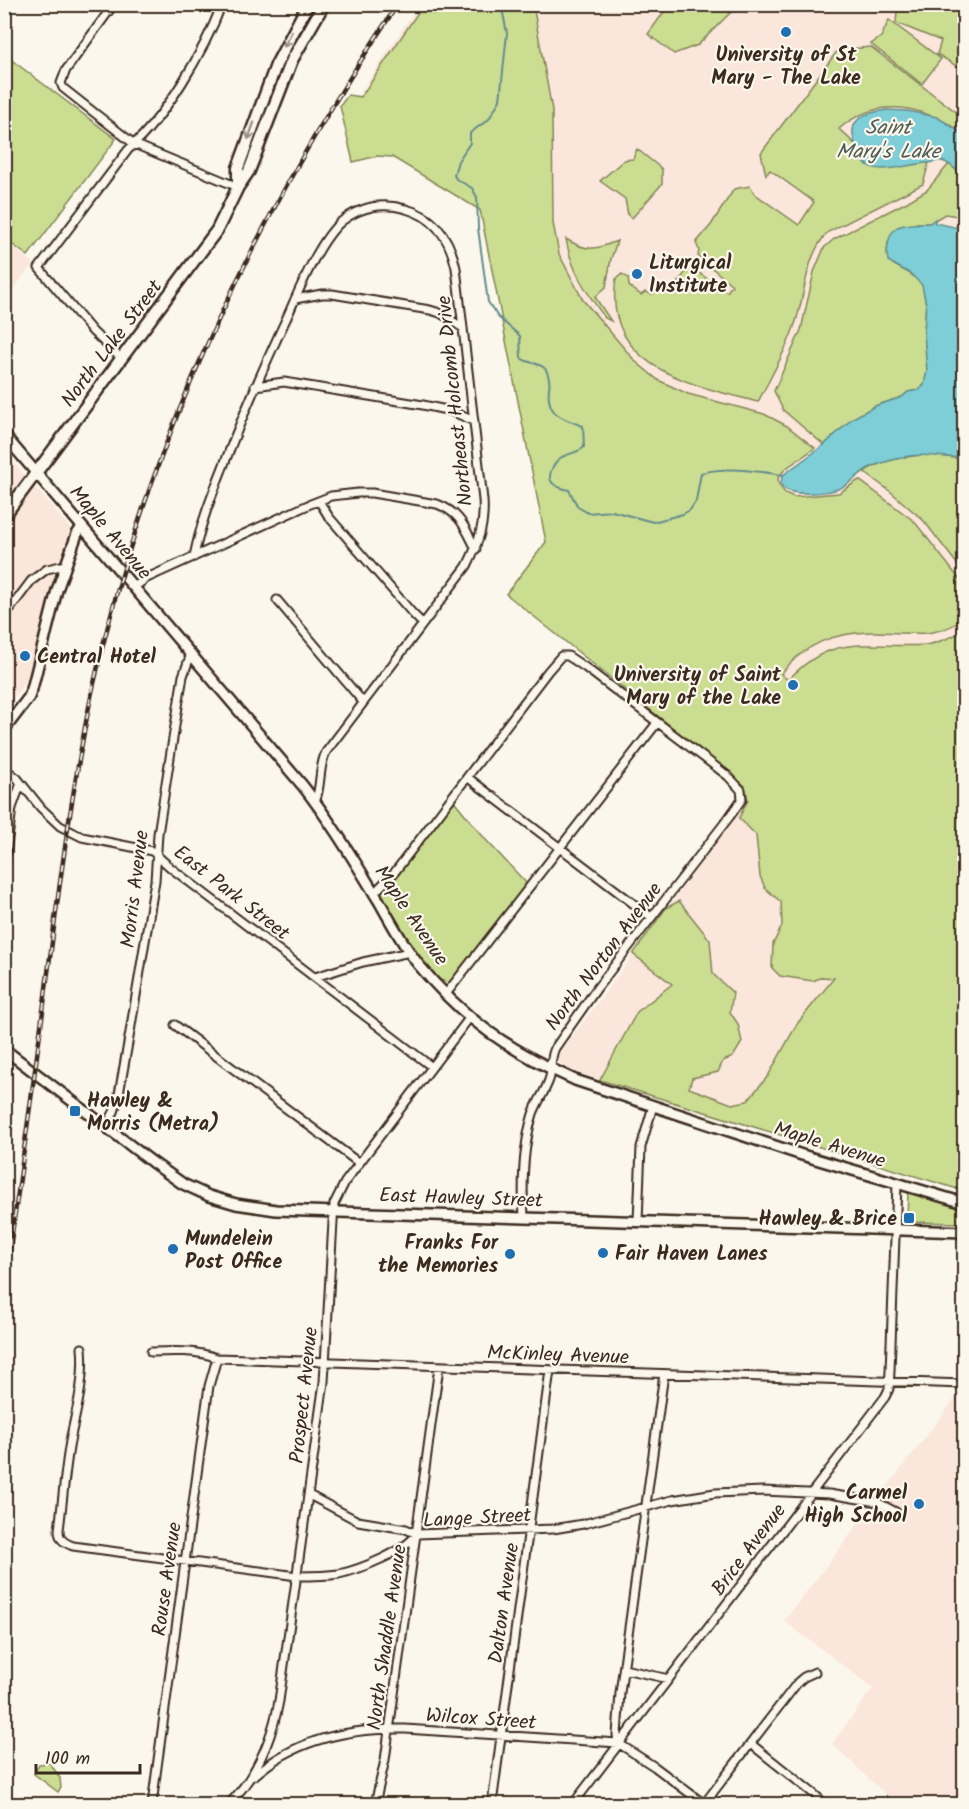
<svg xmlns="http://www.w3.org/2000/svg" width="969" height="1809" font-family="Kalam,sans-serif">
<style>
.built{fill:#fae6db}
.green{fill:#cbdd91;stroke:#838458;stroke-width:1.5}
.water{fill:#7dced6;stroke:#638c8c;stroke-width:1.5}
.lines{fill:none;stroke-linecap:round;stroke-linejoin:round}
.stream{stroke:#638c8c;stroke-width:2}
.street-casing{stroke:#3b2a1e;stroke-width:11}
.secondary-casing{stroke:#3b2a1e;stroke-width:14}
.primary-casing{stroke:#3b2a1e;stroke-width:15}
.street{stroke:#fbf7ec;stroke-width:7}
.secondary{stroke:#fbf7ec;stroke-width:9}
.primary{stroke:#fbf7ec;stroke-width:10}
.rail-casing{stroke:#3b2a1e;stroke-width:4.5}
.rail{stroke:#fbf7ec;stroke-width:2;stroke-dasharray:7;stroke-linecap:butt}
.oneway{stroke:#9b9085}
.poi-dot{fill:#1f6fb2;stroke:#fbf7ec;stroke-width:2}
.labels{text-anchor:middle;stroke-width:4.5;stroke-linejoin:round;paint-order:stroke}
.poi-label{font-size:20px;font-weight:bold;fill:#3b2a1e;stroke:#fbf7ec;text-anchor:start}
.street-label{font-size:20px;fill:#3b2a1e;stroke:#fbf7ec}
.water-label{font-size:21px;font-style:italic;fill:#4f5b55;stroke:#fbf7ec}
</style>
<rect width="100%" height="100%" fill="#fbf7ec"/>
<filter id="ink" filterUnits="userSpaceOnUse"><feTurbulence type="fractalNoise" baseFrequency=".0167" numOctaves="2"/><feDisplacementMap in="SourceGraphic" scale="12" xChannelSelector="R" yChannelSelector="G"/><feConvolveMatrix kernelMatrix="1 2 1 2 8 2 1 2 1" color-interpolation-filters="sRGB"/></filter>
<g filter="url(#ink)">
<path class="built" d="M418,5H964V1187L590,1077L571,1070L558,1062L557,1057L743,807L746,798V789L743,782L506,594L546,542L480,210L392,157L346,115Z
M4,241L34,263L5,299H4Z
M4,451L71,529L32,672L5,709Z
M964,1387V1804H896L832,1744L873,1688L784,1621Z"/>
<path class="green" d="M940,4L964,5V71L937,54L941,41L896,23L897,11H928Z
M423,5H533L552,110L553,223L559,254L583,300L635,361L658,380L688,394L764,414L787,426L815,448L785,469L778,478L779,485L785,493L794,497L839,493L859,480L914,521L964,585V619C932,641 906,631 870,632C833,633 804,644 781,674L788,680C834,631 867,649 925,645C938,644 952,636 964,631V1191L600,1080L637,1012L672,984L633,954L666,908L679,901L710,940L713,974L733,993L730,1012L738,1024L742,1042L733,1057L723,1061L718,1072L692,1078L689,1088L732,1104L747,1101L768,1076L797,1024L834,978L822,977L813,981L780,976L772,968L773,944L782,926L781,902L765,888L760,876L756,835L739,818L748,800L745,786L506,594L546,542L480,210L392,157L377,156L353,162L340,106L348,95L361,97Z
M669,5V4L738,5L698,45L674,54L648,34Z
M889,20L941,59L922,84L871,44L881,37Z
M871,47L964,118L957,129C918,105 876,97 839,129L855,144L859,158L929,163L923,184L828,232C804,257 806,296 794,327C785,353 770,378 758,402C693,385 602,368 616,279L622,274L628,278L629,286L641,295L645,292L652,294L677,283L690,267L727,292L732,285L698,256L699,250L696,243L711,225L734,189L750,186L755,194L799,225L814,202L770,170L766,175L761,153L838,50Z
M5,55L116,139L28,256L5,239Z
M637,149L662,169V184L632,218L628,215L625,199L600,181L624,160L633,159Z
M949,164L964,177V217L945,214L930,223H917L911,226L898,227L888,242L887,254L894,265L911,274L922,284L926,304L924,332L927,371L924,385L919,390L908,392L902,397L875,406L853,418L824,445L783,410L774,391L801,330L814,272L824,248L834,239L907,202L927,190Z
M566,239C587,252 595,250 617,241L611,259L606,287L595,297L611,321L605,318C587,293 571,270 566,239Z
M926,454L954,458L964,457V573L924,521L891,492L864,472C880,460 906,457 926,454Z
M451,797L486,840L530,887L454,983C421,983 395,926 378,901L385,883Z
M908,1192L964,1208V1223L912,1222V1217H907Z
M50,1763L60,1778L61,1788L58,1792L34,1774L39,1764Z"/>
<path class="water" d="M886,110L907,111L937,117L964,134V177C958,171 950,163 942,161C937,160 932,163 928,163C901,164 866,183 856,148C854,139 850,130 856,122C862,113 877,112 886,110Z
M935,219V223L964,229V457C944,459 925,452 904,457C893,460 879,463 869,468C858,474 850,485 838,489C828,493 785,498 781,484C781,482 782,476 783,475L824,445L853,418L875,406L902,397L908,392L919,390L924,385L927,371L924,332L926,304L922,285L911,274L888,261C886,251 888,234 896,228C901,224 922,223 930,223Z"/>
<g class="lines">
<path class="stream" d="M501,4L507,33L500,100L489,119L470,133V143L458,161L454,175L456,179L472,188L477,197L478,228L488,302L498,317L520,336L521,358C528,364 541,362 546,370C549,375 550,383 549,388C546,415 561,418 583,426L584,447C578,453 570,453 562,457C554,462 544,478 555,485C559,488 565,489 569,490L578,507L588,513L612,511L653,522L683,514L690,510L696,501L701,473C728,466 756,471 783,475"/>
<defs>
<path id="street" d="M114,4L66,70L61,83L63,88L134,144L238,187
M295,299L322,294H332L430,310L440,313L463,328
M122,359L93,332L39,268L128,150C167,115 203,53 222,4
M255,386L284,382L423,405L451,411L474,421
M319,501L329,517L413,614L423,624
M194,557C200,524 213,493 225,462C244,412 265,364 288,315C300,288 320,239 342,221C361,206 384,202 406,209C436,217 450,239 456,268L483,500C485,525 478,544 467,566L326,752C318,768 322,785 315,802
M134,587L147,578L308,505L331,496L358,493H372L437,504C461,513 465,528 476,549
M277,600L363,702
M4,617L31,581L47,569L65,565
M4,768L17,778L41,808L60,826L82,837L152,851L171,868L432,1067
M467,777L651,917
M4,869L12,808L21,783
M374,893L394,873L548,671L561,656H568L586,668L728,776L741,790L742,799L730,816L597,988L555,1048C549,1061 553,1070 549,1080C545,1092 537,1102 533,1114C523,1146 522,1184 524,1217
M315,977L363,962L410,952
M446,994L657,723
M175,1025L359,1163
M106,1127L114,1112L118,1100L130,1032L155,881L158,834L180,694L183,676L191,654
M638,1221L641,1147L653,1106
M82,1348C85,1378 77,1408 71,1436C65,1467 63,1499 59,1530C59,1540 65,1543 73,1546L297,1576C311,1576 325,1576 339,1574C361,1569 404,1552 417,1534
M151,1352C173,1351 197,1350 217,1358L964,1384
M309,1495L358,1521L406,1529L417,1534L553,1529L583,1524L672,1500L715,1493L763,1491L829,1494L877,1502L896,1512
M624,1669L669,1679
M618,1743L617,1735L620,1693L664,1374
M751,1744L814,1794L825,1804
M254,1776C295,1739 351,1728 405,1729L618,1743L655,1767L704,1804
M152,1804L209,1386L217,1358
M229,1804C256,1776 272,1739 279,1701L324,1382L334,1204L345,1182L470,1017
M375,1804L385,1760L439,1367
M492,1804L550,1370
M573,1804L885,1397L889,1389L890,1371L897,1184
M704,1804L798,1682L804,1677L815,1672"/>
<path id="secondary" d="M4,435L303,786C332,823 355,862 379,901C391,922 403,945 418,964C465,1021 509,1050 575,1080L802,1155L964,1203
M4,730L29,697L32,689L57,590L77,534L82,527
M4,1049L152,1162L183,1184L209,1196L236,1204L276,1210L964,1232"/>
<path id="primary" d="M238,187V168L276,65L308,4
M4,516L217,230L238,187L249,171L292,60L324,4"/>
</defs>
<use href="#street" class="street-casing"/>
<use href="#secondary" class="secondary-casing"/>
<use href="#primary" class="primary-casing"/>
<use href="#street" class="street"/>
<use href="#secondary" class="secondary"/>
<use href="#primary" class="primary"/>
<defs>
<path id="rail" d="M4,1287C19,1190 32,1093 45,996C58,895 71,793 92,692C146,444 256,214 398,4"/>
</defs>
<use href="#rail" class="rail-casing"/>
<use href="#rail" class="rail"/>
</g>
<defs><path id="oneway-shaft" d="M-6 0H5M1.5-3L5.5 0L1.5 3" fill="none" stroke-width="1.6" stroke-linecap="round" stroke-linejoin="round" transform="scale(1.5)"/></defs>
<g class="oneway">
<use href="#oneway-shaft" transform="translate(288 39) rotate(117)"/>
<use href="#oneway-shaft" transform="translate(251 131) rotate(110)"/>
</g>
</g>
<g class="poi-dot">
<circle cx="786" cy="32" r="6"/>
<circle cx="637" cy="274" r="6"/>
<circle cx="25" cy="656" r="6"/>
<circle cx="793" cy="685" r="6"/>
<rect x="69" y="1105" width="12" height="12" rx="3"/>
<rect x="903" y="1212" width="12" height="12" rx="3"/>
<circle cx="173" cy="1249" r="6"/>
<circle cx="603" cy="1253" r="6"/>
<circle cx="510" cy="1254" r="6"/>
<circle cx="919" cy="1504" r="6"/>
</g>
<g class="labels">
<g class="poi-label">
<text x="786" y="61" text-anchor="middle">University of St<tspan x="786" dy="23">Mary - The Lake</tspan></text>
<text x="649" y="269">Liturgical<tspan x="649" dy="23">Institute</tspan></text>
<text x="37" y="663">Central Hotel</text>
<text x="781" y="681" text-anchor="end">University of Saint<tspan x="781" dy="23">Mary of the Lake</tspan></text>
<text x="87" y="1107">Hawley &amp;<tspan x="87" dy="23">Morris (Metra)</tspan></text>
<text x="897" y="1225" text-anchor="end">Hawley &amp; Brice</text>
<text x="185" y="1245">Mundelein<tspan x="185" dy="23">Post Office</tspan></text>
<text x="498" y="1249" text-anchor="end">Franks For<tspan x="498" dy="23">the Memories</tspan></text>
<text x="615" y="1260">Fair Haven Lanes</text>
<text x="907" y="1499" text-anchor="end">Carmel<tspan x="907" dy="23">High School</tspan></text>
</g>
<g class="street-label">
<text transform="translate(111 343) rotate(-53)" y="7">North Lake Street</text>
<text transform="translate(454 401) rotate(-96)" y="7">Northeast Holcomb Drive</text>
<text transform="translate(111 532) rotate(50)" y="7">Maple Avenue</text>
<text transform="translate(134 889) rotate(-83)" y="7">Morris Avenue</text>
<text transform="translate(232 892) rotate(38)" y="7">East Park Street</text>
<text transform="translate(412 915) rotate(56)" y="7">Maple Avenue</text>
<text transform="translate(603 956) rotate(-53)" y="7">North Norton Avenue</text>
<text transform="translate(830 1144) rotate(17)" y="7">Maple Avenue</text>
<text transform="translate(461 1197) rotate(2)" y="7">East Hawley Street</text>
<text transform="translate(558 1354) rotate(2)" y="7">McKinley Avenue</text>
<text transform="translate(303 1395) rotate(-84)" y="7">Prospect Avenue</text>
<text transform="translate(477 1517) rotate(-3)" y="7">Lange Street</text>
<text transform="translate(748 1549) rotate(-53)" y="7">Brice Avenue</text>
<text transform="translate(166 1579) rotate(-82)" y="7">Rouse Avenue</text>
<text transform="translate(503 1603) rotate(-82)" y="7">Dalton Avenue</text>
<text transform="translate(386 1637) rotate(-82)" y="7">North Shaddle Avenue</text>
<text transform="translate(481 1718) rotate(4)" y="7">Wilcox Street</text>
</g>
<g class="water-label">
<text x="888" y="134">Saint<tspan x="888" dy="24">Mary's Lake</tspan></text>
</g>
</g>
<rect width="969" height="1809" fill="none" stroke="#fbf7ec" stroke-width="24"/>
<rect x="12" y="12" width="945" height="1785" fill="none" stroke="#3b2a1e" stroke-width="2" filter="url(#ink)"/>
<path d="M36 1764v9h104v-9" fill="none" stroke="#3b2a1e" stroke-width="3"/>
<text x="45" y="1764" font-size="18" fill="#3b2a1e" stroke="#fbf7ec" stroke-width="4.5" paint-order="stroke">100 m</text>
</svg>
